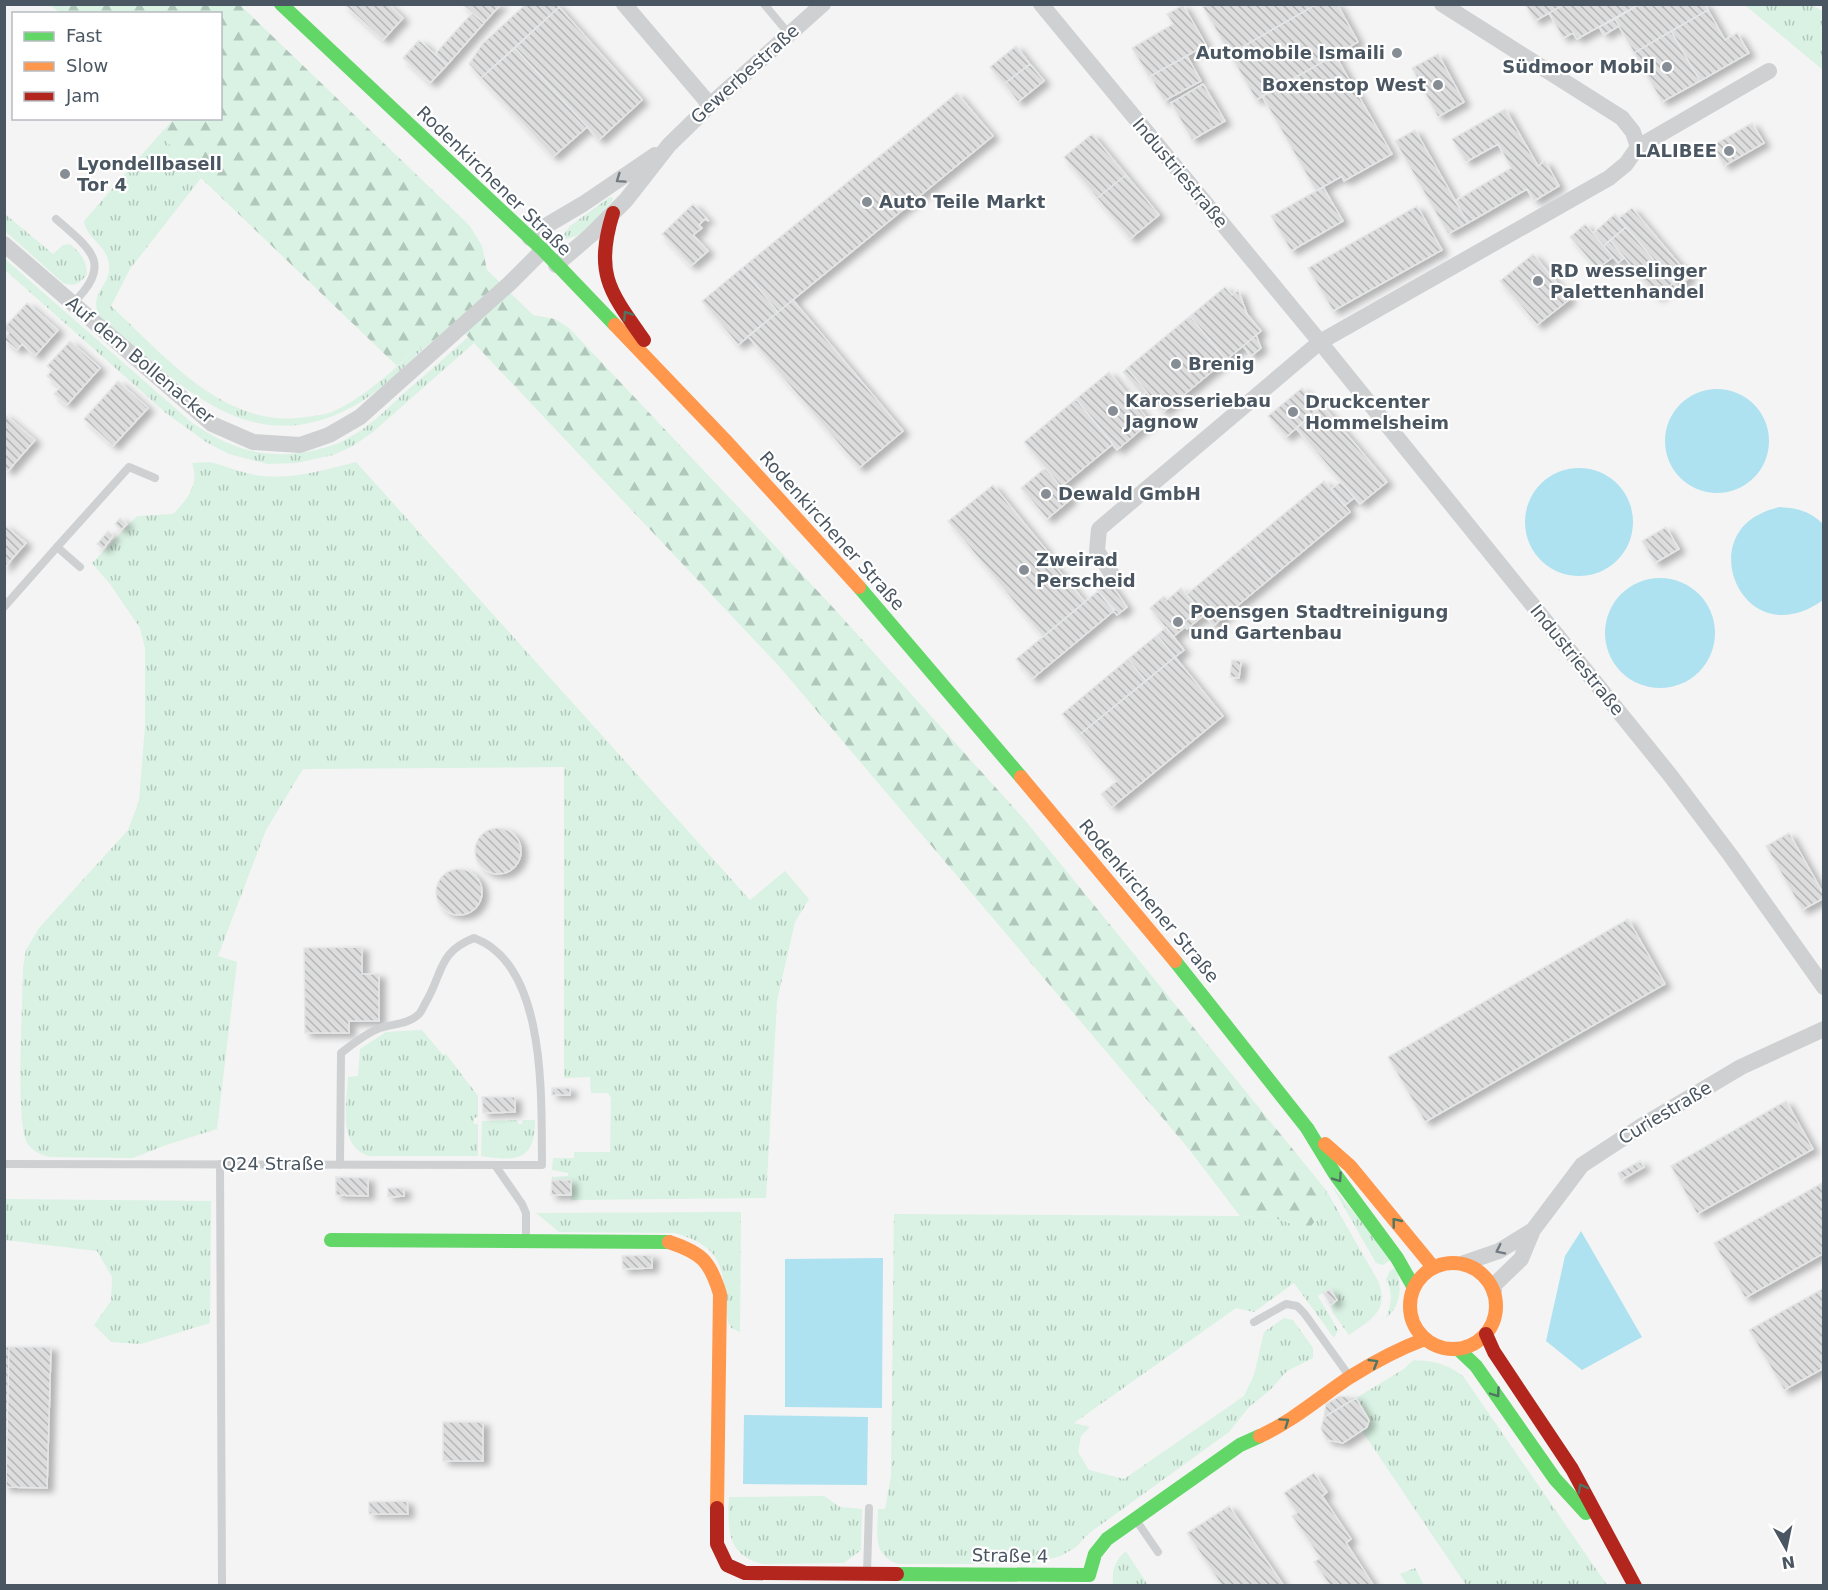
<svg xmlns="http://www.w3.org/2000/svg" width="1828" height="1590" font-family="'DejaVu Sans',sans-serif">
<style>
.grass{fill:url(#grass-tufts)}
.forest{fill:url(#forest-firs)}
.water{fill:#aee2f0}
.building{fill:url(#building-back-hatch);stroke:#e5e6e7;stroke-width:1.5;filter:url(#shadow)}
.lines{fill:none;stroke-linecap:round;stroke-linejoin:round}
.lane{stroke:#ced0d2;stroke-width:8}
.street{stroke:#ced0d2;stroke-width:16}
.fast{stroke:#63d668;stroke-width:14}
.slow{stroke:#ff974d;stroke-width:14}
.jam{stroke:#b3261e;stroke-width:14}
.oneway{stroke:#727b83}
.oneway2{stroke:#507663}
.poi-dot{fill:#868d94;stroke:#fff;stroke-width:2}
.labels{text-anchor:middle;stroke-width:4.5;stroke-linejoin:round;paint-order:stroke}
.poi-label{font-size:18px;font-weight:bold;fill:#4a5661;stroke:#fff;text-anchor:start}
.street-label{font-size:18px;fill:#4a5661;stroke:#fff}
</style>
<defs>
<pattern id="grass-tufts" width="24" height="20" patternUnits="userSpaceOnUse" patternTransform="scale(1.5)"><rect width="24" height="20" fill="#d9f2e3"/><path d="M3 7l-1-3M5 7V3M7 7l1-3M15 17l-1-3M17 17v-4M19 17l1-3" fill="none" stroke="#b2c7bb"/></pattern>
<pattern id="forest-firs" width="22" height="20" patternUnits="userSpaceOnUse" patternTransform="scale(1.5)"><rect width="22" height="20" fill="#d9f2e3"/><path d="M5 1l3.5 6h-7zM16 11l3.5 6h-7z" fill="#b2c7bb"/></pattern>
<pattern id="building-back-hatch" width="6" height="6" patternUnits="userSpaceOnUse" patternTransform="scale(1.5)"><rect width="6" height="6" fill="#ddddde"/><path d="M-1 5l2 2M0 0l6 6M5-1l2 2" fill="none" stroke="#b5b6b7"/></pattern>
<filter id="shadow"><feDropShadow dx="6" dy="4" stdDeviation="3" flood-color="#0004"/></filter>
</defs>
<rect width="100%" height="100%" fill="#f4f4f4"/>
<path class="grass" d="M1745,5H1811L1823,11V70Z
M160,134L201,178L130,269L111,306C164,355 225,430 305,417C314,416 324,415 332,412C365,397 392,371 419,347L423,349C401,369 379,393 352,407C247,464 174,379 99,316C88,292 112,286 109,264C106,244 86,238 84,221Z
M610,197L613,198V200C600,214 585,238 564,239L562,237L570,226Z
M5,214L53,254L63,245L70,244C81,254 86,259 87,274C79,284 76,287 63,283L5,231Z
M5,259L191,422C231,450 268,461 316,450C327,447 339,444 350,437C370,426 386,410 403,394C425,375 447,356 468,337L474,343L373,432L353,446L333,455L296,463L268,464L229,454L206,442L166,413L5,270Z
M210,462C225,466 240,472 255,475C289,481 324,470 356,462L750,900L785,871L809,899L795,922L777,1001L766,1198L571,1200V1180H552V1177L568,1176V1173L552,1170L553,1158H574V1152H610L611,1098L608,1093H591L590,1077L564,1078V767L303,769L266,830L218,956L237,962L217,1129L166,1145L133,1158L50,1157C41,1155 32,1151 27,1143C15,1122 23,998 23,967L26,950L39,928L128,830L139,801L145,726V648L140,628L110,584L92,563L137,516L173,514C187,500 200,484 192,463Z
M422,1030L443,1055L446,1054L478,1096V1117L474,1118V1124H478V1156H369C337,1146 347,1102 348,1077L358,1076L360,1049L386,1032Z
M517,1120L518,1124H522L523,1120H535C535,1162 516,1161 481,1156L482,1121Z
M1332,1186L1392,1259L1383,1265L1376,1263Z
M1326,1190L1378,1281C1390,1310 1371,1320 1349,1335L1333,1313L1331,1305L1337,1300L1330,1289L1318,1296L1338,1330L1334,1338L1294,1283L1254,1312L1236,1308L1074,1423L1090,1427L1081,1436L1078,1452L1089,1470L1124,1479L1244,1396L1254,1375L1264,1332L1284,1318L1293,1320L1313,1348V1358L1287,1371L1270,1390L1249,1407L1229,1432L1088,1534L1076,1547L1061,1556L1031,1564H899C871,1556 878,1532 878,1509H885L891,1476L894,1214L1240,1216C1269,1218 1282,1214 1305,1234L1322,1212Z
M5,1199L211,1201L210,1323L141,1344L111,1342L94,1325L111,1301L112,1277L97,1251L5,1240Z
M741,1212L740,1332L731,1328L728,1322C722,1275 729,1248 675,1233L559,1232L536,1213Z
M1396,1267C1402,1285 1402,1305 1386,1318C1392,1303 1393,1293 1386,1279L1390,1271Z
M1412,1361C1429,1359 1449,1365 1463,1376L1607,1585H1466L1362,1431L1367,1427L1369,1420L1356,1398L1404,1369Z
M824,1496L840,1507L862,1509L861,1550L844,1563L763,1564C726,1555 728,1529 729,1497Z
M1126,1551L1127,1553L1148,1585H1113C1112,1571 1114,1561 1126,1551Z
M1415,1568L1424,1585H1407L1400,1574Z"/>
<path class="forest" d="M50,5H240L470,226L482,246L487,270L533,315L555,319L569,328L828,602L1024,819L1326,1190L1322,1212L1305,1234C1282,1214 1269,1218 1240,1216L1188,1148L778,665L455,323L423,349L419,347L397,366L201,178L160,134L174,119L220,118V14L60,13Z"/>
<path class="water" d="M1665 441a52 52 0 1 1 104 0a52 52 0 1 1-104 0Z
M1525 522a54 54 0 1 1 108 0a54 54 0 1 1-108 0Z
M1779,507C1797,508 1810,511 1823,524V600C1747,655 1695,543 1762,513C1767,510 1774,509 1779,507Z
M1605 633a55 55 0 1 1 110 0a55 55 0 1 1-110 0Z
M1581,1231L1642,1337L1582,1370L1546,1341L1565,1256Z
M883,1258L882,1408L785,1407V1259Z
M744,1415L868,1417L867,1485L743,1484Z"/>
<path class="building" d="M344,4H388L403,18L383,40Z
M462,4H501L484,23Z
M526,4H556L559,7L481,78L469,64L482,44Z
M1208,4H1317L1230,54L1203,7Z
M1317,4H1337L1358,42L1256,100L1230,54Z
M1525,4H1565L1535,21Z
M1565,4H1640L1577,39L1573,33L1563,38L1549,13Z
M1640,4H1656L1657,6L1660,4H1705L1708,10L1634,53L1615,19Z
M1183,5L1206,45L1149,77L1132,48L1173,24L1167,14Z
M559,7L642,100L599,140L515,48Z
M1708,10L1725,40L1737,33L1749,53L1700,81L1671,31Z
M472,13L484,23L447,65L435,54Z
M1615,19L1619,26L1604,35L1599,27Z
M1671,31L1700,81L1662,102L1634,53Z
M419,40L447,65L430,83L403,58Z
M1016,46L1030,64L1004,84L990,67Z
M515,48L587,127L553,157L481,78Z
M1438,54L1464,102L1438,117L1412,68Z
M1335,55L1392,154L1344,181L1342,176L1316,191L1262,96Z
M1187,56L1201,81L1164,101L1150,76Z
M1030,64L1044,81L1018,102L1004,84Z
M1203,84L1225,121L1192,140L1171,103Z
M957,93L993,136L778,312L742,268Z
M1505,109L1538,166L1545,161L1559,186L1534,201L1527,189L1468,223L1455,201L1511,168L1498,144L1466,162L1452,139Z
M1752,123L1764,143L1724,166L1713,145Z
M1415,130L1468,223L1448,234L1395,141Z
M1092,134L1126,175L1097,198L1064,157Z
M1126,175L1159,215L1130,239L1097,198Z
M1323,187L1343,221L1291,251L1271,216Z
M693,204L709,221L705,219L699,225L702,228L693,235L708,251L691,266L662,234Z
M1417,206L1442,250L1333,311L1308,268Z
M1632,208L1690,277L1677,288L1619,218Z
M1615,214L1626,227L1604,246L1593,233Z
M1585,224L1613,257L1597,269L1570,237Z
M1626,227L1673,283L1657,297L1610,240Z
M1610,240L1624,258L1618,263L1604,246Z
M1533,254L1570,299L1537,325L1500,281Z
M742,268L778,312L738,345L702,301Z
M1225,287L1232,295L1238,290L1247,314L1261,331L1226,360L1190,316Z
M793,300L903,431L859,468L748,336Z
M27,303L58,330L35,356L22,344L17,350L4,339L9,333L4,328Z
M1190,316L1226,360L1163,412L1127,368Z
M1256,335L1261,348L1251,356L1243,346Z
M70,341L100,368L67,405L54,394L60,387L47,376L52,370L47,366Z
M1127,368L1147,392L1142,395L1123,372Z
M1109,372L1150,422L1117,450L1076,399Z
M118,381L148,408L113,446L84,419Z
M1302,388L1319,409L1286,437L1268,416Z
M1076,399L1113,444L1061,487L1024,442Z
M1322,405L1387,482L1360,504L1296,428Z
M4,414L35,440L8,471L4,468Z
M1045,468L1071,499L1047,519L1021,488Z
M1324,481L1350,512L1272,577L1246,545Z
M1341,482L1354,498L1344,506L1331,489Z
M993,485L1047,551L1044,553L1085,602L1043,637L948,521Z
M120,518L127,524L121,530L115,524Z
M4,525L26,543L4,568Z
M1666,527L1679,549L1655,563L1642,541Z
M108,531L113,536L103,549L97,544Z
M1246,545L1272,577L1213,626L1187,594Z
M1108,580L1127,607L1117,615L1097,590Z
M1181,588L1199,610L1183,623L1186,626L1173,637L1150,608L1164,596L1167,600Z
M1098,591L1115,610L1032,679L1016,659Z
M1199,609L1204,615L1187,629L1183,623Z
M1166,627L1184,650L1175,657L1157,635Z
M1157,635L1175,657L1146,681L1128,659Z
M1175,657L1223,716L1112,807L1101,794L1117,781L1079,735Z
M1128,659L1146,681L1079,735L1062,714Z
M1232,660L1241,661L1239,678L1230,677Z
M475 851a23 23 0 1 1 46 0a23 23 0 1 1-46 0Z
M1789,833L1824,895V898L1802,910L1766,846Z
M436 892a23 23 0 1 1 46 0a23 23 0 1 1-46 0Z
M1628,919L1665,984L1425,1122L1388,1057Z
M362,947V974H379V1021H349V1033H305L304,948Z
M552,1088H570V1095H552Z
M482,1097H515V1112L483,1113Z
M1786,1101L1813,1149L1697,1214L1671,1166Z
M1640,1161L1644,1167L1621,1180L1618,1173Z
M336,1177L368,1178V1196L336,1195Z
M552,1180H571V1195H551Z
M1824,1182V1253L1745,1298L1714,1243Z
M388,1188H404V1196L388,1197Z
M652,1255V1268L623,1269L622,1256Z
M1824,1288V1368L1784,1390L1749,1330Z
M1330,1289L1337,1300L1331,1305L1323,1293Z
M4,1347H9L6,1487H4Z
M9,1347H51L47,1488L6,1487Z
M1340,1396L1356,1398L1324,1417L1326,1404Z
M1356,1398L1369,1420L1367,1427L1343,1443L1327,1440L1321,1429L1324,1417Z
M443,1422H483V1461H443Z
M1314,1473L1327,1492L1322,1496L1351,1539L1346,1543L1374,1586H1330L1314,1562L1320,1558L1292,1516L1297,1513L1284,1493Z
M407,1501L408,1514H369V1502Z
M1229,1506L1284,1586H1222L1187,1533Z"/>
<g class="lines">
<path class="lane" d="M764,4L789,34
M56,219C90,249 114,263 73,303
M57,547L129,467L155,478
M4,607L57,547L80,567
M4,1164C184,1164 363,1165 542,1165C541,1101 548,965 474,938C438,952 443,973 426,1002C424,1005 422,1011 419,1014C409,1024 393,1024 380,1028C366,1033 353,1044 341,1053L340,1165
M220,1164L222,1586
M495,1165L522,1204L526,1213V1241
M1254,1322L1286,1304L1297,1306L1304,1313L1350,1377
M1136,1520L1158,1552
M867,1573L869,1508"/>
<path class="street" d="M624,4L710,105
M1041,4L1320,342L1670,775L1731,856L1824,987
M1442,4L1622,118L1633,132L1638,147
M530,238L544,227L583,204L655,155
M4,244L212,424L253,442L300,445L329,435L360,417L509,284L543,250
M556,265L591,235L626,200L669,145L710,105L823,4
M1113,576L1097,551L1099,529L1320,342L1609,178L1626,164L1638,147L1769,71
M1464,1263L1499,1251L1533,1230
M1494,1291L1493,1286L1521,1259L1533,1230L1582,1165L1640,1127L1741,1067L1824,1029"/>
<path class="fast" d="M281,4L543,250L615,325
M859,587L1021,777
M1175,961L1307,1128L1335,1174L1397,1258L1413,1286
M331,1240L669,1242
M1458,1349L1476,1366L1555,1479L1586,1513
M897,1574L1089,1575L1095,1554L1107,1539L1240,1445L1260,1436"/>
<path class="slow" d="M615,325L725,440L859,587
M1021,777L1175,961
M1325,1144L1350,1166L1433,1267
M669,1242C702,1253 710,1261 720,1294L717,1508
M1410 1306a43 43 0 1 1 86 0a43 43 0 1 1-86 0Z
M1260,1436C1293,1421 1320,1397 1350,1377C1374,1362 1398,1349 1425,1339"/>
<path class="jam" d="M613,213C594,274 610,292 644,340
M1486,1334L1494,1352L1572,1469L1635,1586
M717,1508V1544L727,1565L745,1573L897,1574"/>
</g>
<defs><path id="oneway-chevron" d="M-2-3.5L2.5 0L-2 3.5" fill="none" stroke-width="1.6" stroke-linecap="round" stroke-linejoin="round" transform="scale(1.5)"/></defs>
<g class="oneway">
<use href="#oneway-chevron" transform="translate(620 179) rotate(145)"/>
<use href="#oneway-chevron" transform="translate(1500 1250) rotate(154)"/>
</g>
<g class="oneway2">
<use href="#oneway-chevron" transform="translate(627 315) rotate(-123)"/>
<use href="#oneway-chevron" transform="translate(1338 1178) rotate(55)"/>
<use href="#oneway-chevron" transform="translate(1396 1222) rotate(-129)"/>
<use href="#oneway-chevron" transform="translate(1374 1363) rotate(-31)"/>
<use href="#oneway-chevron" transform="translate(1496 1393) rotate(55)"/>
<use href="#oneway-chevron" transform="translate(1285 1422) rotate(-35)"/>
<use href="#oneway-chevron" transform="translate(1582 1488) rotate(-118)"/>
</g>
<g class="poi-dot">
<circle cx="1397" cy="53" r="6"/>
<circle cx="1667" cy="67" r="6"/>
<circle cx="1438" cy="85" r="6"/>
<circle cx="1729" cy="151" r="6"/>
<circle cx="65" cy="174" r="6"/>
<circle cx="867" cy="202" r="6"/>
<circle cx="1538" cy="281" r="6"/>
<circle cx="1176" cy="364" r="6"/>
<circle cx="1113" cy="411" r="6"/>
<circle cx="1293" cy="412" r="6"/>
<circle cx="1046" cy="494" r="6"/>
<circle cx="1024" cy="570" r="6"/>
<circle cx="1178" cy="622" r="6"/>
</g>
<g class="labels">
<g class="poi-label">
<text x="1385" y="59" text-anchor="end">Automobile Ismaili</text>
<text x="1655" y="73" text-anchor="end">Südmoor Mobil</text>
<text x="1426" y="91" text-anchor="end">Boxenstop West</text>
<text x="1717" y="157" text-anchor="end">LALIBEE</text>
<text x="77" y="170">Lyondellbasell<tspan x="77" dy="21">Tor 4</tspan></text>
<text x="879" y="208">Auto Teile Markt</text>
<text x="1550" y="277">RD wesselinger<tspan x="1550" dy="21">Palettenhandel</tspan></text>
<text x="1188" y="370">Brenig</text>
<text x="1125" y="407">Karosseriebau<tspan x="1125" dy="21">Jagnow</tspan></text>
<text x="1305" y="408">Druckcenter<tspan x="1305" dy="21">Hommelsheim</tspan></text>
<text x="1058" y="500">Dewald GmbH</text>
<text x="1036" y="566">Zweirad<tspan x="1036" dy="21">Perscheid</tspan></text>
<text x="1190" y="618">Poensgen Stadtreinigung<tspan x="1190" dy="21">und Gartenbau</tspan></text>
</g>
<g class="street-label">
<text transform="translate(745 74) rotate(-42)" y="6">Gewerbestraße</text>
<text transform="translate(1180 173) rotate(50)" y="6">Industriestraße</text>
<text transform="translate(494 181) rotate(44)" y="6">Rodenkirchener Straße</text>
<text transform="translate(140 360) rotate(40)" y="6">Auf dem Bollenacker</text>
<text transform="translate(832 531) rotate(48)" y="6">Rodenkirchener Straße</text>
<text transform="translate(1577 660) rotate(51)" y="6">Industriestraße</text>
<text transform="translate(1149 901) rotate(50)" y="6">Rodenkirchener Straße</text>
<text transform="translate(1665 1113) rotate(-31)" y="6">Curiestraße</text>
<text x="273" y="1170">Q24 Straße</text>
<text transform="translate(1010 1556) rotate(1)" y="6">Straße 4</text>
</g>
</g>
<rect width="1828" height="1590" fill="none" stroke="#4a5661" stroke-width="12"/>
<rect x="12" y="12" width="210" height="108" fill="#ffffff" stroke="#b7bbc0" stroke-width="1.5"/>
<rect x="24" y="32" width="30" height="9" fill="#63d668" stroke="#b7bbc0" stroke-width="1.5"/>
<text x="66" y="42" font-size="18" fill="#4a5661">Fast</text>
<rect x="24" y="62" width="30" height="9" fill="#ff974d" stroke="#b7bbc0" stroke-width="1.5"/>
<text x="66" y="72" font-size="18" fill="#4a5661">Slow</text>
<rect x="24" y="92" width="30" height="9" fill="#b3261e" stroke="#b7bbc0" stroke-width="1.5"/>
<text x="66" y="102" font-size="18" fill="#4a5661">Jam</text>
<g transform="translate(1786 1548) rotate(171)" stroke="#ffffff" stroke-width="4.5" paint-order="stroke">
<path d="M0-4.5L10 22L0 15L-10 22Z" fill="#4a5661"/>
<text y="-9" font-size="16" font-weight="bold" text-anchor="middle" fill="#4a5661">N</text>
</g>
</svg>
